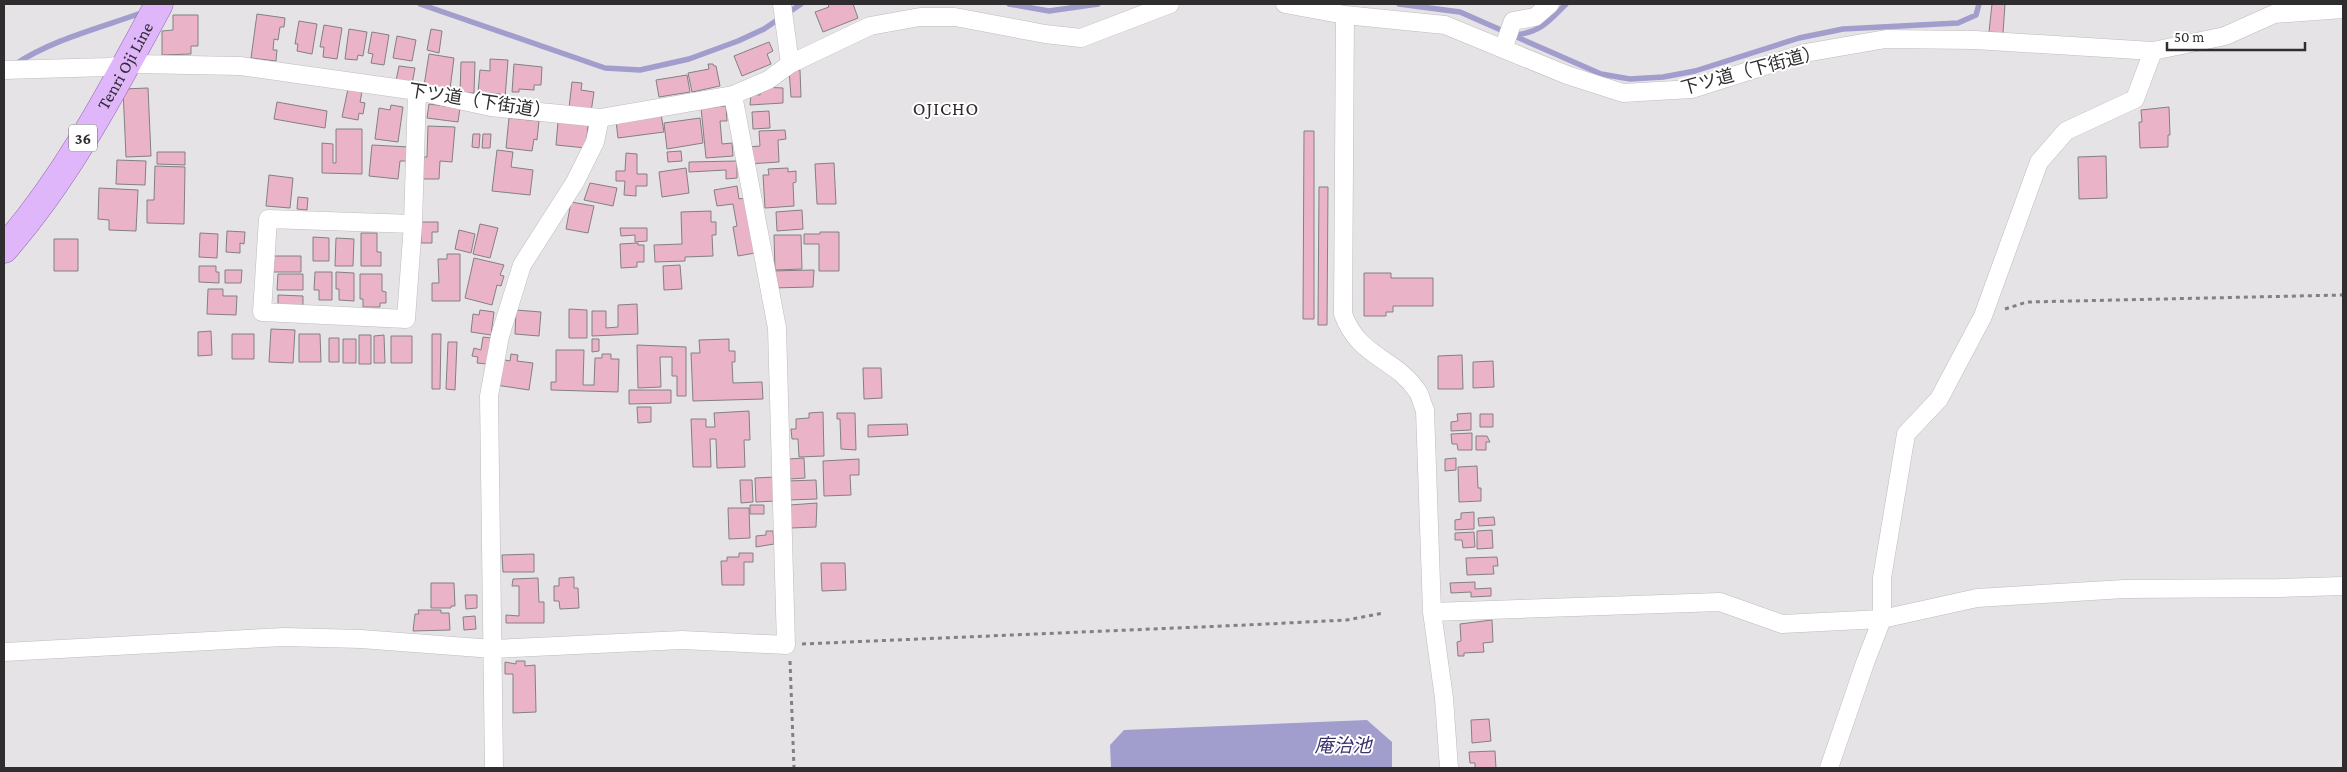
<svg xmlns="http://www.w3.org/2000/svg" width="2347" height="772" font-family="'Crimson Pro','Noto Sans JP',serif">
<style>
.water{fill:#a19dcd}
.lines{fill:none;stroke-linecap:round;stroke-linejoin:round}
.stream{stroke:#a19dcd;stroke-width:5.5}
.building{fill:#ebb3c7;stroke:#838081}
.street-casing{stroke:#bebbbe;stroke-width:19}
.primary-casing{stroke:#9366b1;stroke-width:29}
.path{stroke:#838082;stroke-width:3;stroke-dasharray:4 4;stroke-linecap:butt}
.street{stroke:#fff;stroke-width:18}
.primary{stroke:#dfb6fa;stroke-width:28}
.labels{text-anchor:middle;stroke-width:4;stroke-linejoin:round;paint-order:stroke}
.shield{fill:#fff;stroke:#6d6c6d;stroke-width:1}
.shield-label{font-size:16px;font-weight:bold;fill:#2f2d2e}
.street-label{font-size:18px;fill:#2f2d2e;stroke:#fff}
.neighbourhood-label{font-size:19px;letter-spacing:1px;fill:#2f2d2e;stroke:#fff}
.water-label{font-size:19px;font-style:italic;fill:#3d336f;stroke:#fff}
</style>
<rect width="100%" height="100%" fill="#e6e3e6"/>
<path class="water" d="M1367,720L1392,742V768H1111L1110,745L1124,730Z"/>
<g class="lines">
<path class="stream" d="M420,4L605,68L640,70L689,59L738,41L764,29L801,4
M1009,4L1049,11L1098,4
M1399,4L1460,12L1601,74L1630,79L1663,77L1695,71L1799,38L1843,29L1958,23L1976,15L1979,4
M1515,35C1541,32 1548,22 1566,4
M14,65C53,39 100,28 144,12"/>
</g>
<path class="building" d="M828,4H853L858,18L823,32L815,12L829,7Z
M1992,4H2005L2003,33L1989,32Z
M257,14L285,18L284,27H280L278,40L274,39L273,50H277L276,61L251,58Z
M173,15H198V46H191V54L162,55V31L173,30Z
M299,21L317,24L312,54L297,51L298,44H295Z
M324,25L342,28L337,59L323,57L324,47H320Z
M349,29L367,32L363,56L358,55L357,60L345,59Z
M431,29L442,31L439,53L427,50Z
M372,32L389,35L384,65L371,63L373,54L368,53Z
M397,36L416,40L412,61L393,58Z
M769,42L773,51L767,54L771,64L742,76L734,56Z
M429,54L454,58L450,89L424,86Z
M490,59L508,60L505,98L500,97V94L478,92L480,70L490,71Z
M461,62H475L474,93H460Z
M514,64L542,67L541,85H534V90L519,89V92H512Z
M708,64H713L714,66H716L720,86L692,92L688,73L709,69Z
M399,66L415,68L412,84L396,81Z
M789,70H800L801,97H791Z
M687,75L690,92L659,97L656,80Z
M572,82L582,83L581,90L594,92L591,112L569,108Z
M761,87L783,88V103L750,105L751,94L760,95Z
M148,88L151,156L126,157L123,89Z
M348,89L362,92L360,102L365,103L363,114L359,113L358,120L342,117Z
M277,102L327,111L325,128L274,119Z
M429,104L460,108L458,122L427,118Z
M391,105L403,107L398,142L375,139L379,108L390,110Z
M726,106L727,121H720L722,144L732,143L733,156L706,158L701,108Z
M2169,107L2170,135H2168V147L2140,148L2139,122H2142L2141,110Z
M769,111L770,128L753,129L752,112Z
M661,114L664,132L618,138L616,121Z
M509,118L539,121L537,140L534,139L532,151L506,148Z
M700,118L703,143L667,149L664,123Z
M558,122L588,125L586,148L556,145Z
M428,126L455,127L452,162L440,161L439,179H423V157H427Z
M336,129H362V174L322,173V143L333,144V163H336Z
M785,130L786,139L778,140L779,162L748,164L747,147L760,146L759,131Z
M1304,131H1314V319H1303Z
M473,134H480L479,148L472,147Z
M483,134H491L490,148H482Z
M372,145L409,147L408,161H400L398,179L369,176Z
M497,150L513,152L511,167L533,170L530,195L492,191Z
M681,151L682,161L668,162L667,152Z
M157,152H185V165L157,164Z
M626,153L637,154V174H647V186H636V196L624,195L625,181H616V171H625Z
M2106,156L2107,198L2079,199L2078,157Z
M117,160L146,161L145,185L116,184Z
M737,161V178L726,179V170L689,172V162Z
M834,163L836,204H817L815,164Z
M155,166L185,167L184,224L147,223V200H154Z
M686,168L689,193L662,197L659,172Z
M788,168V172L796,171V182L793,183L794,206L765,208L763,175H769L768,169Z
M269,175L293,178L290,208L266,206Z
M590,183L617,188L613,206L584,200Z
M737,186L739,199L746,198L755,253L738,256L733,227L737,226L733,204L717,206L714,190Z
M1319,187H1328L1327,325H1318Z
M99,188L138,190L136,231L109,230V220L98,219Z
M298,197L308,198L307,210L297,209Z
M571,202L594,206L588,233L566,229Z
M802,210L803,229L777,231L776,212Z
M711,211V222H716V235H712L713,256L685,257V261L655,262L654,245L682,244L681,212Z
M421,222H438V232H432V243H421Z
M480,224L498,228L490,258L473,254Z
M620,228H647V241L635,242V235L621,236Z
M459,230L475,234L471,253L455,249Z
M227,231L245,232L244,244L240,243V253L226,252Z
M820,232H839V271H819V244H804V234H820Z
M200,233L218,234L217,258L199,257Z
M361,233H377V252H381V266H361Z
M774,235H801L802,269L775,270Z
M313,237L329,238V261H313Z
M336,238L354,239L353,266H335Z
M54,239H78V271H54Z
M638,243V245H644V262H637V267L621,268L620,244Z
M447,254H460V301H432V283H439L438,259H447Z
M274,256H301V272H273Z
M474,258L504,265L500,275L504,276L501,286L497,285L492,305L465,298Z
M680,265L682,289L664,290L663,266Z
M199,266H216V272H219V283L199,282Z
M225,270H242L241,283H225Z
M814,270L813,287L771,288L770,271Z
M315,272H332V300H319V290H314Z
M336,272L354,273V301L339,300V289H336Z
M1364,273H1391V278H1433V306H1393V312H1386V316H1364Z
M278,274H303V290H277Z
M360,274H382V291L386,292V303H380V307H363V299H360Z
M208,289H223V296H237L236,315L207,314Z
M278,295L303,296V309H278Z
M637,304L638,334L592,336V311H606V328L618,327V305Z
M569,309L587,310V338H569Z
M480,310L494,312L491,335L471,332L473,314L479,315Z
M516,310L541,312L539,336L515,334Z
M271,329L295,330L293,363L269,362Z
M211,331L212,355L198,356V332Z
M232,334H254V359H232Z
M299,334H320L321,362H299Z
M432,334H441L440,389H432Z
M359,335H371V364H359Z
M384,335L385,363H374V336Z
M391,336H412V363H391Z
M483,337L491,338L487,364L477,363L478,357L472,356L474,348L481,350Z
M329,338H339V362H329Z
M343,339H356V363H343Z
M592,339H599V351L592,352Z
M729,339V351H735V362H732L733,383L762,382L763,399L693,401L691,353H700L699,340Z
M448,342H457L455,390L446,389Z
M637,345L686,347V396H677V376H672V357H660L661,387L638,388Z
M556,350H584L583,385H594L595,358H602V354H611V359H619L618,392L551,390V382H556Z
M511,354L518,355L517,361L533,363L529,390L496,385L500,359L510,361Z
M1462,355L1463,389H1438V356Z
M1493,361L1494,387L1473,388V362Z
M863,368H881L882,398L864,399Z
M629,390H671V403L629,404Z
M637,407H651V422L638,423Z
M749,411L750,440H744L745,467L717,468L716,439H710L711,467H693L691,419H706V427H715L714,413Z
M823,412L824,456L799,457L798,439H792L791,429H796V419L809,418V413Z
M837,413H855L856,450L841,449L840,419H837Z
M1471,413V430L1451,431V422L1458,421L1457,414Z
M1480,414H1493V427H1480Z
M907,424L908,435L868,437V425Z
M1472,433V450H1458L1457,444H1452L1451,434Z
M1476,436H1487L1490,442H1486V450H1476Z
M804,458L805,478L790,479L789,459Z
M1456,458V470L1445,471V459Z
M859,459V475H850L851,495L824,496L823,461Z
M1477,466L1478,488H1481V501L1459,502L1458,467Z
M775,477V501L756,502L755,478Z
M740,480H752L753,502L741,503Z
M816,480L817,499L788,500L787,481Z
M817,503L816,527L791,528L790,505Z
M750,505H764V514H750Z
M728,508H749L750,538L729,539Z
M1474,512V529L1455,530V520L1461,519V513Z
M1494,517L1495,525L1479,526L1478,518Z
M1492,530L1493,548L1477,549V531Z
M766,531H773L774,544L756,547V536L766,535Z
M1474,532L1475,547L1463,548L1462,540H1455V533Z
M739,553H753V562H744V585H722L721,561H727V557H739Z
M534,554V572H503L502,555Z
M1497,557L1498,566H1493L1494,574L1467,575L1466,558Z
M821,563H845L846,590L822,591Z
M574,577V588H578L579,608L560,609L559,601H554V586H559V578Z
M538,578L539,602H544V623H506V615L519,616V586H512L513,579Z
M1475,582V589L1491,588V596L1471,597V592L1451,593L1450,583Z
M431,583H454L455,606H451V608H431Z
M465,595H477V608L466,609Z
M418,610H441V613H449L450,630L413,631L415,614H419Z
M475,616L476,629L464,630L463,617Z
M1492,620L1493,642L1483,643L1484,652L1464,653V656H1458L1457,642L1461,641L1460,624Z
M516,661H525V666L535,665L536,712L513,713V674H505V662L516,664Z
M1489,719L1491,741L1472,743L1471,720Z
M1495,751L1496,768H1475V763H1470L1469,752Z"/>
<g class="lines">
<defs>
<path id="street" d="M782,4L790,64
M1285,4L1345,15L1445,25L1567,75L1623,93L1692,89L1805,53L1886,39L1975,40L2153,51L2225,36L2274,14L2343,9
M1345,15L1343,314C1359,358 1396,358 1418,392C1421,397 1422,404 1425,410L1432,612L1444,698L1449,768
M1503,49L1513,21L1535,17L1550,4
M4,70L108,67L136,64L240,66L417,91L491,107L600,118L733,95L768,80L790,64L870,26L920,17H955L1045,34L1081,38L1170,4
M413,224L268,219L262,312L406,319L413,224L417,91
M1432,612L1720,602L1782,624L1882,619L1977,598L2124,589L2279,588L2343,586
M4,652L284,637L361,639L493,649L682,640L786,645L777,328L733,95
M494,768L489,396L500,336L522,265L575,182L595,142L600,118
M1829,768L1865,663L1882,619V578L1906,434L1939,399L1983,316L2039,162L2066,131L2135,99L2153,51"/>
<g id="primary">
<path id="s1" d="M4,249C68,176 113,89 159,4"/>
</g>
</defs>
<use href="#street" class="street-casing"/>
<use href="#primary" class="primary-casing"/>
<path class="path" d="M2005,309L2027,302L2343,295
M802,644L1246,625L1347,620L1383,613
M790,661L794,768"/>
<use href="#street" class="street"/>
<use href="#primary" class="primary"/>
</g>
<g class="labels">
<rect class="shield" x="69" y="124.5" width="28" height="27" rx="4"/>
<g class="shield-label">
<text x="83" y="144">36</text>
</g>
<g class="street-label">
<text dy="6" stroke="none"><textPath href="#s1" startOffset="220">Tenri Oji Line</textPath></text>
<text transform="translate(1751 70) rotate(-15)" y="6">下ツ道（下街道）</text>
<text transform="translate(480 101) rotate(9)" y="6">下ツ道（下街道）</text>
</g>
<g class="neighbourhood-label">
<text x="946" y="115">OJICHO</text>
</g>
<g class="water-label">
<text x="1343" y="752">庵治池</text>
</g>
</g>
<rect width="2347" height="772" fill="none" stroke="#2f2d2e" stroke-width="10"/>
<path d="M2167 42v8h138v-8" fill="none" stroke="#2f2d2e" stroke-width="2.5"/>
<text x="2174" y="42" font-size="15" fill="#2f2d2e" stroke="#ffffff" stroke-width="4" paint-order="stroke">50 m</text>
</svg>
